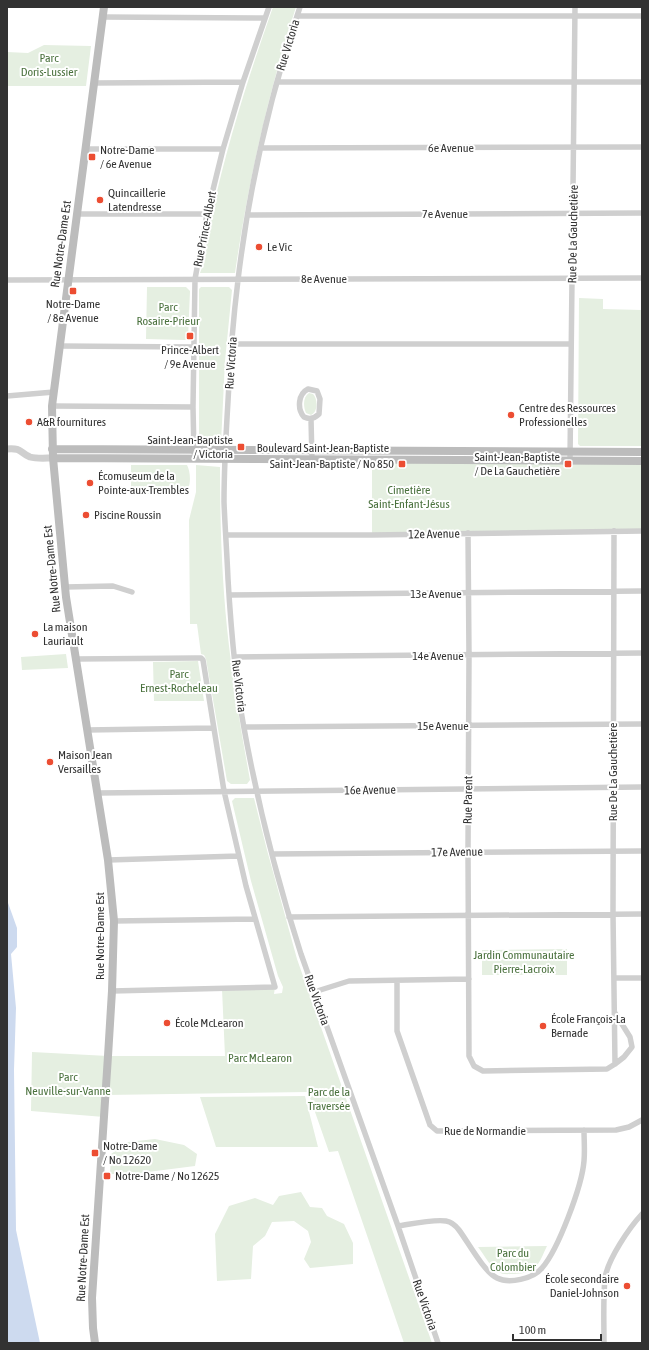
<svg xmlns="http://www.w3.org/2000/svg" width="649" height="1350" font-family="'Asap Condensed',sans-serif">
<style>
.green{fill:#e5efe1}
.water{fill:#cddaef}
.lines{fill:none;stroke-linecap:round;stroke-linejoin:round}
.minor{stroke:#cfcfcf;stroke-width:5.5}
.tertiary{stroke:#cfcfcf;stroke-width:7}
.secondary{stroke:#bcbcbc;stroke-width:8}
.poi-dot{fill:#ec4d32;stroke:#fff;stroke-width:1.5}
.labels{text-anchor:middle;stroke-width:4;stroke-linejoin:round;paint-order:stroke}
.street-label{font-size:12px;fill:#323232;stroke:#fff}
.park-label{font-size:12px;fill:#4a713d;stroke:#fff}
.poi-label{font-size:12px;fill:#323232;stroke:#fff;text-anchor:start}
</style>
<rect width="100%" height="100%" fill="#fff"/>
<path class="green" d="M273,7H296C268,94 248,183 235,273H200L203,265C206,249 208,231 212,214C227,144 249,75 273,7Z
M44,45L91,46L86,86H7V52L28,53Z
M147,287H186L190,291L188,339L185,340L146,339Z
M201,287H229L232,290L225,361L221,443L218,447L201,446L196,444L199,434V289Z
M579,298L603,299V309L642,310V446H580L578,444Z
M309,393L313,394C318,399 318,412 311,415L306,413C303,406 303,397 309,393Z
M372,460L642,461V531L372,535Z
M131,465H187C191,472 192,491 183,494L154,495L131,490Z
M196,465L220,467C220,527 222,586 229,646C234,691 242,736 250,780L247,784H231L227,781L206,659L204,655L201,654L197,624H190L189,520L196,492Z
M66,654L68,668L22,670L21,657Z
M198,661L204,701H154L153,662Z
M235,798H254L267,850L297,959L432,1343H404L338,1151L329,1152L308,1092L106,1095L104,1117L31,1111L32,1052L108,1056H225L222,989L275,987L274,994L282,993L283,987L278,976L251,881L232,801Z
M567,949V975H482V950Z
M305,1096L318,1147H216L200,1097Z
M155,1139L184,1145L197,1154L195,1166L132,1174H110L111,1154L128,1142Z
M301,1192L310,1207L322,1208L327,1216L344,1224L353,1243V1264L310,1268L304,1259L311,1242L308,1231L294,1221L272,1222L265,1236L253,1246L251,1279L217,1281L215,1234L229,1206L255,1198L273,1205L279,1196Z
M547,1246C538,1265 537,1273 514,1274C508,1274 503,1275 498,1272C490,1267 484,1254 478,1247Z"/>
<path class="water" d="M7,900L17,928V947L11,954L16,1008L14,1070L16,1230L40,1343H7Z"/>
<g class="lines">
<path class="minor" d="M300,7C270,95 249,188 238,280C233,320 230,360 228,401C226,434 224,468 224,502C225,528 227,554 228,579C231,629 235,680 244,728C258,805 277,880 301,954L398,1226L438,1343
M297,16H642
M103,17L265,18
M277,82H642
M95,83L243,82
M261,148L642,147
M86,149H223
M77,214H207
M248,215L642,213
M7,280L642,278
M231,344H571
M59,346L193,347
M308,389L317,391L320,399L319,414C315,418 310,420 304,417C297,409 298,394 308,389Z
M7,396L54,392
M52,406L193,407
M311,419L312,460
M194,453L193,407L195,279L207,214L223,149L243,82L269,7
M570,460L575,7
M614,531L613,914L615,1064L624,1057L632,1047L630,1037L615,1013
M468,533L469,656L468,852L469,1056L474,1066L483,1071L607,1069L615,1064
M226,535H372L642,531
M65,587L113,586L132,592
M229,595L642,591
M235,657L642,653
M76,659L196,658H201L203,660L224,791L246,886L275,987L112,991
M244,727L642,724
M87,730L213,728
M98,793L642,787
M272,854L642,851
M108,860L239,856
M289,917L642,914
M114,921L255,919
M614,978H642
M397,981V1031L430,1125L437,1131L616,1130L629,1127L642,1120
M314,992L349,981L469,979
M398,1226C411,1224 434,1219 446,1221C452,1222 456,1226 459,1230C468,1242 484,1272 497,1278C509,1284 533,1279 542,1268C558,1250 582,1186 584,1161C585,1151 584,1140 584,1130
M604,1343C604,1322 603,1299 605,1278C608,1259 629,1228 642,1214"/>
<path class="tertiary" d="M7,449C23,448 18,452 30,457C37,459 46,458 53,458"/>
<path class="secondary" d="M52,449L642,452
M53,458L642,461
M95,1343L93,1328L92,1298L108,1056L112,991L114,921L108,860L66,597L53,458L52,406L104,7"/>
</g>
<g class="poi-dot">
<rect x="88" y="153" width="8" height="8" rx="2"/>
<circle cx="100" cy="200" r="4"/>
<circle cx="259" cy="247" r="4"/>
<rect x="69" y="287" width="8" height="8" rx="2"/>
<rect x="186" y="332" width="8" height="8" rx="2"/>
<circle cx="511" cy="415" r="4"/>
<circle cx="29" cy="422" r="4"/>
<rect x="237" y="443" width="8" height="8" rx="2"/>
<rect x="398" y="460" width="8" height="8" rx="2"/>
<rect x="564" y="460" width="8" height="8" rx="2"/>
<circle cx="90" cy="483" r="4"/>
<circle cx="86" cy="515" r="4"/>
<circle cx="35" cy="634" r="4"/>
<circle cx="50" cy="762" r="4"/>
<circle cx="167" cy="1023" r="4"/>
<circle cx="543" cy="1026" r="4"/>
<rect x="91" y="1149" width="8" height="8" rx="2"/>
<rect x="103" y="1172" width="8" height="8" rx="2"/>
<circle cx="627" cy="1286" r="4"/>
</g>
<g class="labels">
<g class="street-label">
<text transform="translate(288 45) rotate(-73)" y="4">Rue Victoria</text>
<text x="451" y="152">6e Avenue</text>
<text x="445" y="218">7e Avenue</text>
<text transform="translate(205 229) rotate(-79)" y="4">Rue Prince-Albert</text>
<text transform="translate(573 234) rotate(-89)" y="4">Rue De La Gauchetière</text>
<text transform="translate(61 244) rotate(-82)" y="4">Rue Notre-Dame Est</text>
<text x="324" y="283">8e Avenue</text>
<text transform="translate(231 363) rotate(-86)" y="4">Rue Victoria</text>
<text x="323" y="452">Boulevard Saint-Jean-Baptiste</text>
<text transform="translate(434 534) rotate(-1)" y="4">12e Avenue</text>
<text transform="translate(52 569) rotate(-96)" y="4">Rue Notre-Dame Est</text>
<text x="436" y="598">13e Avenue</text>
<text x="438" y="660">14e Avenue</text>
<text transform="translate(239 686) rotate(83)" y="4">Rue Victoria</text>
<text x="443" y="730">15e Avenue</text>
<text transform="translate(613 772) rotate(-90)" y="4">Rue De La Gauchetière</text>
<text transform="translate(370 790) rotate(-1)" y="4">16e Avenue</text>
<text transform="translate(468 800) rotate(-89)" y="4">Rue Parent</text>
<text transform="translate(457 852) rotate(-1)" y="4">17e Avenue</text>
<text transform="translate(100 936) rotate(-90)" y="4">Rue Notre-Dame Est</text>
<text transform="translate(317 1000) rotate(70)" y="4">Rue Victoria</text>
<text x="485" y="1135">Rue de Normandie</text>
<text transform="translate(83 1258) rotate(-87)" y="4">Rue Notre-Dame Est</text>
<text transform="translate(425 1305) rotate(71)" y="4">Rue Victoria</text>
</g>
<g class="park-label">
<text x="49" y="62">Parc<tspan x="49" dy="14">Doris-Lussier</tspan></text>
<text x="168" y="311">Parc<tspan x="168" dy="14">Rosaire-Prieur</tspan></text>
<text x="409" y="494">Cimetière<tspan x="409" dy="14">Saint-Enfant-Jésus</tspan></text>
<text x="179" y="678">Parc<tspan x="179" dy="14">Ernest-Rocheleau</tspan></text>
<text x="524" y="959">Jardin Communautaire<tspan x="524" dy="14">Pierre-Lacroix</tspan></text>
<text x="260" y="1062">Parc McLearon</text>
<text x="68" y="1081">Parc<tspan x="68" dy="14">Neuville-sur-Vanne</tspan></text>
<text x="329" y="1096">Parc de la<tspan x="329" dy="14">Traversée</tspan></text>
<text x="513" y="1257">Parc du<tspan x="513" dy="14">Colombier</tspan></text>
</g>
<g class="poi-label">
<text x="100" y="154">Notre-Dame<tspan x="100" dy="14">/ 6e Avenue</tspan></text>
<text x="108" y="197">Quincaillerie<tspan x="108" dy="14">Latendresse</tspan></text>
<text x="267" y="251">Le Vic</text>
<text x="73" y="308" text-anchor="middle">Notre-Dame<tspan x="73" dy="14">/ 8e Avenue</tspan></text>
<text x="190" y="354" text-anchor="middle">Prince-Albert<tspan x="190" dy="14">/ 9e Avenue</tspan></text>
<text x="519" y="412">Centre des Ressources<tspan x="519" dy="14">Professionelles</tspan></text>
<text x="37" y="426">A&amp;R fournitures</text>
<text x="233" y="444" text-anchor="end">Saint-Jean-Baptiste<tspan x="233" dy="14">/ Victoria</tspan></text>
<text x="560" y="461" text-anchor="end">Saint-Jean-Baptiste<tspan x="560" dy="14">/ De La Gauchetière</tspan></text>
<text x="394" y="468" text-anchor="end">Saint-Jean-Baptiste / No 850</text>
<text x="98" y="480">Écomuseum de la<tspan x="98" dy="14">Pointe-aux-Trembles</tspan></text>
<text x="94" y="519">Piscine Roussin</text>
<text x="43" y="631">La maison<tspan x="43" dy="14">Lauriault</tspan></text>
<text x="58" y="759">Maison Jean<tspan x="58" dy="14">Versailles</tspan></text>
<text x="551" y="1023">École François-La<tspan x="551" dy="14">Bernade</tspan></text>
<text x="175" y="1027">École McLearon</text>
<text x="103" y="1150">Notre-Dame<tspan x="103" dy="14">/ No 12620</tspan></text>
<text x="115" y="1180">Notre-Dame / No 12625</text>
<text x="619" y="1283" text-anchor="end">École secondaire<tspan x="619" dy="14">Daniel-Johnson</tspan></text>
</g>
</g>
<rect width="649" height="1350" fill="none" stroke="#323232" stroke-width="16"/>
<path d="M513 1334v6h88v-6" fill="none" stroke="#323232" stroke-width="2"/>
<text x="519" y="1334" font-size="12" fill="#323232" stroke="#ffffff" stroke-width="3" paint-order="stroke">100 m</text>
</svg>
